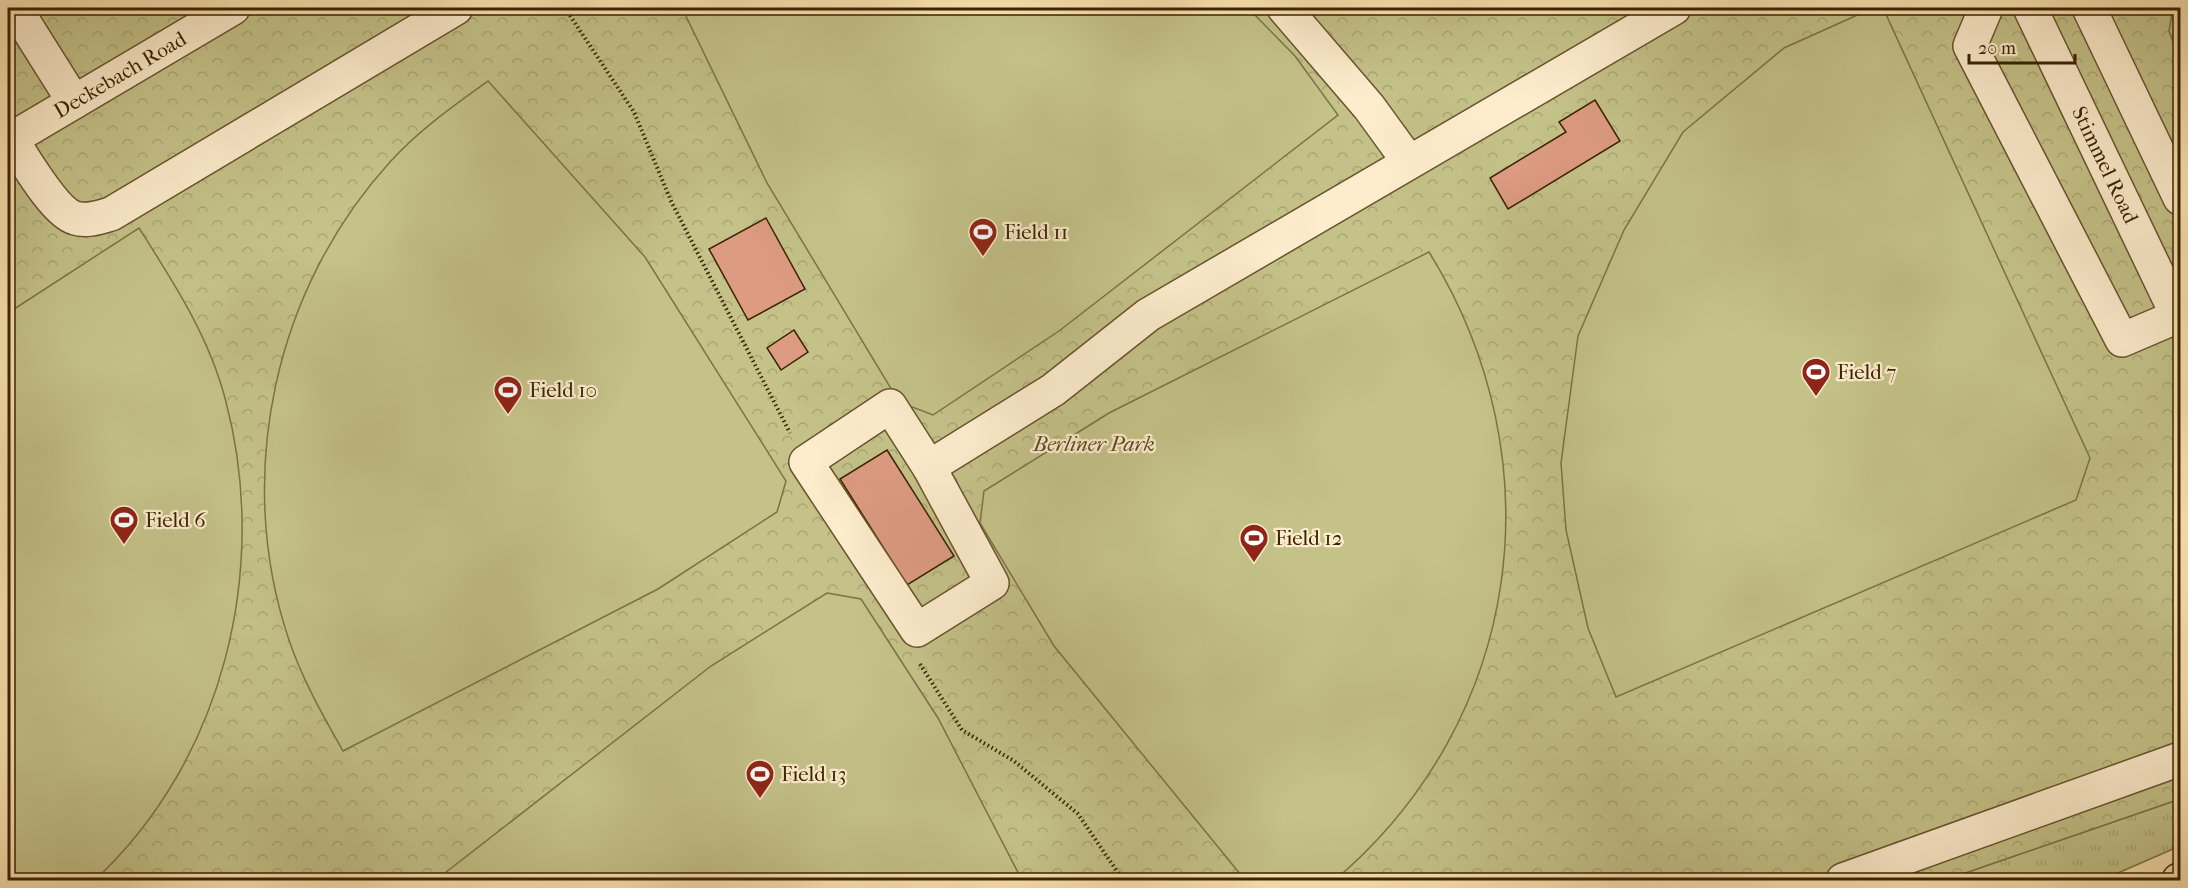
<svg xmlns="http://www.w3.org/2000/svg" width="2188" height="888" font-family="'IM FELL French Canon',serif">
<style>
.grass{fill:url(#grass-tufts);stroke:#7e7245;stroke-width:1.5}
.forest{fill:url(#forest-crowns);stroke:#7e7245;stroke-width:1.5}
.garden{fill:#c4c289;stroke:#7e7245;stroke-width:1.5}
.building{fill:#dd9b82;stroke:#392301;stroke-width:1.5}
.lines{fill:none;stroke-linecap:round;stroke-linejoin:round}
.minor-casing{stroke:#6a532d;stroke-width:36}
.highway-casing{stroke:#392301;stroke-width:36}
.path{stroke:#392301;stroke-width:4;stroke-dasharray:1.5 3;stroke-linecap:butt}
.minor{stroke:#fdedcd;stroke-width:33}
.highway{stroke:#fce4b2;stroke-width:33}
.labels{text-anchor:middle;stroke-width:4.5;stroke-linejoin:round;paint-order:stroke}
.street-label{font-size:21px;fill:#392301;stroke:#fdedcd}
.poi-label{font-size:21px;fill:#392301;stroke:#fdedcd;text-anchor:start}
.park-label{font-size:21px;font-style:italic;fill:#5c4b23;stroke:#fdedcd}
</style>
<defs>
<pattern id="grass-tufts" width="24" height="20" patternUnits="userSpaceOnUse" patternTransform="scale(1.5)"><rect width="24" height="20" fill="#c4c289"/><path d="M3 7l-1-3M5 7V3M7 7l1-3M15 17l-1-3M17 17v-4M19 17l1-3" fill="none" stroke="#a9a674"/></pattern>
<pattern id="forest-crowns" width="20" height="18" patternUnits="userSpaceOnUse" patternTransform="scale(1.5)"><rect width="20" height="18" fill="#c4c289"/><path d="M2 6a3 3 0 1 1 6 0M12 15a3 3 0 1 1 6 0" fill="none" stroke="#a9a674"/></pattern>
</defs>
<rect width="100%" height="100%" fill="#fce4b2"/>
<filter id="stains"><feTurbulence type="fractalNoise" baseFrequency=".00333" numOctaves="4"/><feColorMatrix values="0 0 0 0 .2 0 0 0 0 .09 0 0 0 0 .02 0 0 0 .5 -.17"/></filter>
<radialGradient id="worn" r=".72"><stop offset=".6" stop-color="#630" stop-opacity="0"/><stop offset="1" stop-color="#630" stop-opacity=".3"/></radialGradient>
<path class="grass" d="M2180,799V846L2102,880H1945Z"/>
<path class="forest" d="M8,8H2180V799L1945,880H8Z"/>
<path class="garden" d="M682,8H1248L1295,56L1338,115L1059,331L933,415L899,402L767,183Z
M1873,8H1883L2090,458L2076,500L1616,697L1588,628L1566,530L1561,463L1578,336L1624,230L1683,132L1784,48Z
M2173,8H2180V60L2169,31Z
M488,81L645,257L786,481L777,512L658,589L343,751C322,714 301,677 288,637C234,474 275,288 390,162C419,130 453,106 488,81Z
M139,228C174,283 210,338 226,402C270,570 223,761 95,880H8V313Z
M1429,252C1558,460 1523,720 1335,880H1245L1054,646L980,523L984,491L1109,413Z
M827,593L861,599L938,718L1022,880H436L711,666Z"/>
<path class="building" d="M1595,100L1620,141L1508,209L1490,178L1566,132L1559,122Z
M766,218L805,289L748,320L709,249Z
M794,330L808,352L781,370L767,348Z
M887,450L954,556L907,585L840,479Z"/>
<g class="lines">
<g class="minor-casing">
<g id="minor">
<path d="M15,8L74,102"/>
<path d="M1284,8L1369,107L1409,162"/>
<path d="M1986,8L1970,46L2122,340L2178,316L2180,311"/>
<path id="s1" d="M2030,8L2180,321"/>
<path d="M2089,8L2180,198"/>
<path d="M11,139C24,158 54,212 75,218C87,222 100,217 111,214L456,8"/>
<path id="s2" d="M8,141L233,8"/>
<path d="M890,406L929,467L992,583L917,630L806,462Z"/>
<path d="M929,467L1053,390L1148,315L1674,8"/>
<path d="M1843,880L2180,759"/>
</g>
</g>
<g class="highway-casing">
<path id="highway" d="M2179,880H2180"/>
</g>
<path class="path" d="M565,8L634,112L671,201L790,433
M920,664L962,730L1014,761L1078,814L1123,880"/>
<use href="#minor" class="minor"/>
<use href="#highway" class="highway"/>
</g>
<defs>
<g id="stadium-pin" transform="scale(1.5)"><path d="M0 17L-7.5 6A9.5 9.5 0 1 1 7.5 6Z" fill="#8f2418" stroke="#fdedcd"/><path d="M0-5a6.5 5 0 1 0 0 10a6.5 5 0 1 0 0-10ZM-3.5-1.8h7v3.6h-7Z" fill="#fff"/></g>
</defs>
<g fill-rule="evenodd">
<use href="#stadium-pin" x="983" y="232"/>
<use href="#stadium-pin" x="1816" y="372"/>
<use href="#stadium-pin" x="508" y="390"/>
<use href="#stadium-pin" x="124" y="520"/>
<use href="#stadium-pin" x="1254" y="538"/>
<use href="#stadium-pin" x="760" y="774"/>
</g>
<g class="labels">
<g class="street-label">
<text dy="7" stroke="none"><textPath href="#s2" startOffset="130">Deckebach Road</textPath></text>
<text dy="7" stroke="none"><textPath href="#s1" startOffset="174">Stimmel Road</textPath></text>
</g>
<g class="poi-label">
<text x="1004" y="239">Field 11</text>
<text x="1837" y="379">Field 7</text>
<text x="529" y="397">Field 10</text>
<text x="145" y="527">Field 6</text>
<text x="1275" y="545">Field 12</text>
<text x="781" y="781">Field 13</text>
</g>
<g class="park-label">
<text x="1094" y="451">Berliner Park</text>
</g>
</g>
<rect width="2188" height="888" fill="none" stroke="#fce4b2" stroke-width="30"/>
<rect x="9" y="9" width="2170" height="870" fill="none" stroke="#392301" stroke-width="3"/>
<rect x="15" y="15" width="2158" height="858" fill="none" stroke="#392301" stroke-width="1.5"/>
<path d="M1969 54v9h106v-9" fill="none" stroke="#392301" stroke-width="3"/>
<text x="1978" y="54" font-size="18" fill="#392301" stroke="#fdedcd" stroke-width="4.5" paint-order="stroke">20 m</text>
<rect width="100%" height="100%" filter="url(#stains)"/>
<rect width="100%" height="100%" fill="url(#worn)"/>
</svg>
